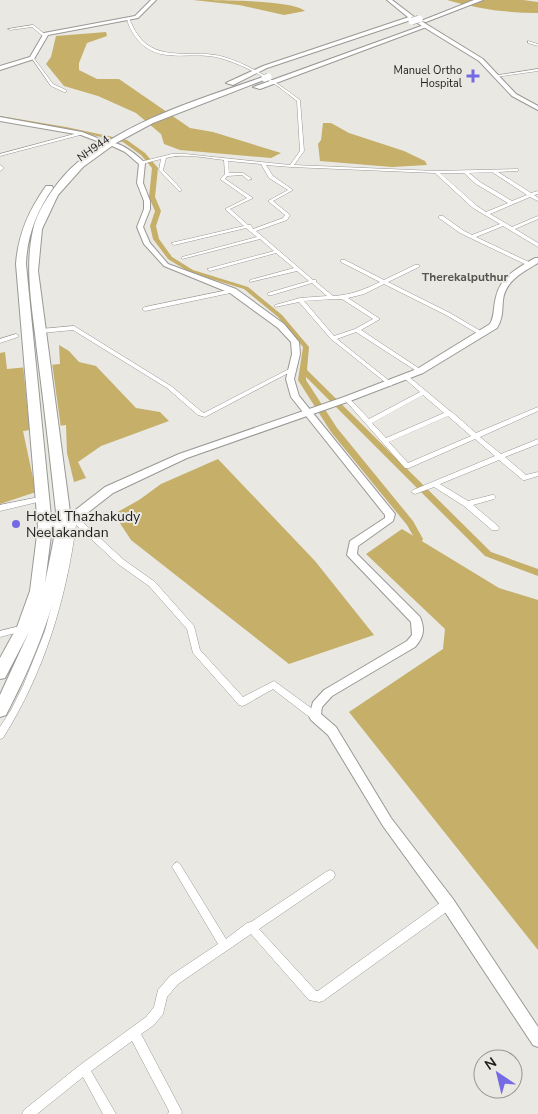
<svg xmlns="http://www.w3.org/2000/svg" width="538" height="1114" font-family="'Nunito Sans',sans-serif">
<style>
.water{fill:#c5af69}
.pier{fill:#e9e8e3}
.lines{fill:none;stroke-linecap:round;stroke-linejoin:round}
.canal{fill:#c5af69;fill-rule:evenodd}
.street-casing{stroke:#9a9894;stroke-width:1}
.secondary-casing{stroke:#9a9894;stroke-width:2}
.primary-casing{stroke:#9a9894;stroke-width:2}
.highway-casing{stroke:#9a9894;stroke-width:2}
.street{fill:#fff;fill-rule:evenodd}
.secondary{fill:#fff;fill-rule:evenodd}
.primary{fill:#fff;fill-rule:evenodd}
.highway{fill:#fff;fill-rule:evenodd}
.highway-bridge-casing{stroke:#9a9894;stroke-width:8;stroke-linecap:butt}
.highway-bridge{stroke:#fff;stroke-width:7}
.poi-dot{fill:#746ae5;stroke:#e9e8e3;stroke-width:2}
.labels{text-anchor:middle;stroke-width:4;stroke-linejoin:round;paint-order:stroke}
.far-poi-label{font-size:11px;fill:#1e1d1c;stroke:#e9e8e3;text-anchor:end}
.far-street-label{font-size:11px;fill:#1e1d1c;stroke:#e9e8e3}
.far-neighbourhood-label{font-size:12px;font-weight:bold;fill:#565551;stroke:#e9e8e3}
.poi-label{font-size:14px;fill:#1e1d1c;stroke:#e9e8e3;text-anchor:start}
</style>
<rect width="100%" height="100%" fill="#e9e8e3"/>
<path class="water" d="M193,0C214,0 294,0 305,11L284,15L239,5Z
M447,0H523L538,2V13C507,13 477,9 447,0Z
M106,32L107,36L87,43L79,63V70L97,79H119L190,128L213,132L281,153L271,158L180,150L164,144L161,134L136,113L98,96L64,86L46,64L51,57L56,36Z
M323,123H331L349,133L404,151L425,161L427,165L392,167L320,161L318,144L321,140Z
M59,345L69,351L79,362L96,366L136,408L160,412L169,421L101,446L78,462L86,478L74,482L67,453L66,425L23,431L36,492L0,504V353L5,352L7,369L60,364Z
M218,459L315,561L374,635L289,664L131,540L114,514L139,500L161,484Z
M402,529L499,588L538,600V950L349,712L443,649L445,629L366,554Z"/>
<path class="pier" d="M52,363L61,428L30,433L23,365Z"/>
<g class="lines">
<path class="canal" d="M0,116L66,127L127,140L145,153L158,168L155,197L161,211L156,226L159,239L172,257L193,270L248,287L282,315L309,347L307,370L491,552L538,569V576L485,556L306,377V380L337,428L413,521L423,539L422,541H416L407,525L331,432L298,380L303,347L278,317L244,289L189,272L168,259L153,239L150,226L155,211L149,197L152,168L141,155L123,142L66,129L0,118Z"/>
<g class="street-casing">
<path id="street" d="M127,18H129C132,24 134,30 138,35C158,64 195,48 224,57C253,66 276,82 300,100L304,151L294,165L436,171L518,169V171H516L498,172L531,193L538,191V194L534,195L538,198V201L530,197L490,214L512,227L538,216V219L515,229L538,243V247L503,226L476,237L531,263V265L529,266L460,233L439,218V216H443L464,231L472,235L500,224L473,208L435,173L291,167L266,165L273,176L293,190L273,201L290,215L287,220L256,231L313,280H316V282L333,296C351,295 363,290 380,282L341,262V260H345L384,280L415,265H419V267L388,282L450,313L484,333V335H480L446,315L384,284L364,294L348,298L380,319L361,330L423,371L420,373L418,372L356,332L337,339L392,383V385L390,386L331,339L299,302L275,307V305L300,298L327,296L312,283L272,295H268V293L309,281L297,271L250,282V280L294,268L276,253L210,271L207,269L274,251L260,239L182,259V257L257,237L246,228L174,245L171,243L244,226L225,209L247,198L220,179L225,174L224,160C205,158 184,153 166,158L163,170L181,189V191H179L159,170L161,159L142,164H140V162L172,154H185L290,165L300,151L297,101C289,95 281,88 273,83C257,72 237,63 220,58C191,50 159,66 137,39C132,33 128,25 127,18ZM228,161L261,164L269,178L288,190L268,201L285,215L283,218L253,229L251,225H248L230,209L253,198L225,179L227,176L242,175L248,180L252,179L243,173H229ZM492,172L527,195L512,201L480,182L469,173ZM440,173H464L476,184L508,203L486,212L477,206ZM334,299H342L373,319L355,329L334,336L304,301Z
M33,25L46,35V37H44L32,27L10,30L8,29Z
M528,41L538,44V46L528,43Z
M31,57H33L53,84L66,90V92H64L51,86Z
M538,69V71L495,77L493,76Z
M78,133H80V135L0,156V154Z
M0,165L4,168L0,171Z
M233,289L236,291L235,292L145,311L142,309L145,307Z
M74,326L171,386L202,412L204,413L289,369H293L294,370L205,417L198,415L167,388L73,330L41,333L38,331L41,329Z
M16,334L18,335V337L0,343V339Z
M406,375L408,376L450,411L452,412L453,413L476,433L538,407V411L480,437L501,454L538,439V444L505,457L526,475L538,472V476L525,480H523L499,460L440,484L468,501L492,495H494L496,497L494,499L473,505L498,526L499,528L498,530H492L464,506L434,487L415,494L411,492L413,490L495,456L475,439L409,468H405L344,399L345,398H349L369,419L420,392L404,378V376ZM423,395L444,413L386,438L372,423ZM448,416L471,436L408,463L389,442Z
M44,496H46L48,498L46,500L0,511V505Z
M73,515L76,516L124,560L155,582L194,626L200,650L243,697L274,681L318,713L319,716L318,719L315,720L312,719L273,689L245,705L242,706L239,705L193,653L187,629L149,586L118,564L76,525C66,600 44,673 3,738L0,739V727L11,710L23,686L45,631L60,573L69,518Z
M24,625L27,626L28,628L27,630L0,637V631Z
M177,862L180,864L226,939L247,923L251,922L326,872L330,870L334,872L335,875L334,878L259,929L316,991H318L444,900L448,899L452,900L453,904L452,908L323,1001L319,1002L309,1000L251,934L178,984L167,997L163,1014L154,1025L141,1034L180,1108L182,1112L181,1114H168L169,1111L132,1041L91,1071L116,1114H103L83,1077L37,1114H22L24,1110L80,1065L146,1017L154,1007L158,990L170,976L218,944L174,870L172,867L174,864Z"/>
</g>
<g class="secondary-casing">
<path id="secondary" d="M151,0H156L138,18L48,35L34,59L0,70V66L30,57L44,33L135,16Z
M0,117L82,132L105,141L102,143L81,135L0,121Z
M108,142C121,142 136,154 145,163L143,183L150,201V209L143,227L150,243L168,264L236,289L284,324L299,342L300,354L294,379L299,396L395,514L393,521L358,546L357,554L420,617C425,629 424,637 415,647L332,696L322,707L321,714L336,727L391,818L453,899L538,1027V1047L533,1045L443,909L383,826L328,735L311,720L309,716L313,702L324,690L407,641L412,635L411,622L347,555L350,541L385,518V515L291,397L286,379L292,354L291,342L278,328L230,293L164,266L144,244L137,227L144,209V201L137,183L139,164L125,152L108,144Z"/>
</g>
<g class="primary-casing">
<path id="primary" d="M387,0H392L413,16L483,59L516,94L538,106V110L512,96L479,61L409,18Z
M535,258H538V263C523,272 505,281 503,300C502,311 503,318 497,328L423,373L350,401L187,458L113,493L77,521L45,531L40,527L41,524L69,515L105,487L179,454L344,397L417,369L490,324C495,315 493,307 496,297C500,277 519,267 535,258Z"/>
</g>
<g class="highway-casing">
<path id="highway" d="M474,0H483L426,22L421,21Z
M412,16L414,19L267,68L233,85L226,83L263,66Z
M424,25L429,26L260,89L253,87Z
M263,77L269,78L153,123L116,143L83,167L58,195L42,229L38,271L70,512C64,585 40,650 6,715L0,717V695L29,632L5,678L0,679V658L17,627L30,591L38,527L16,264C18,234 29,210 46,186H52L53,188C37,211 27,235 26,264L52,527L45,583L54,538L56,512C50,458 44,404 37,351C33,311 24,270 33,230C38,207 60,177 78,162C132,119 199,99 263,77Z"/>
</g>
<use href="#street" class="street"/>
<use href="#secondary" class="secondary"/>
<use href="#primary" class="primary"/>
<use href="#highway" class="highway"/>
<g class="highway-bridge-casing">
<path id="highway-bridge" d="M412,21L419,19
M265,78L268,77"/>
</g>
<use href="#highway-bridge" class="highway-bridge"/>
</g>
<g class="poi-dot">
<path d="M470.5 68.5h5v5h5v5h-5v5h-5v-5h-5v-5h5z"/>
<circle cx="16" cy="524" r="5"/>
</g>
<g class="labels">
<g class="far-poi-label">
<text x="462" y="74">Manuel Ortho<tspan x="462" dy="13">Hospital</tspan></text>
</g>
<g class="far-street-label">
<text transform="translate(93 148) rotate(-35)" y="4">NH944</text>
</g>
<g class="far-neighbourhood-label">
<text x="465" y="281">Therekalputhur</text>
</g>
<g class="poi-label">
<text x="26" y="521">Hotel Thazhakudy<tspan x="26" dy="16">Neelakandan</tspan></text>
</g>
</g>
<g transform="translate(498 1074) rotate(325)"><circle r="24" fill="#e9e8e3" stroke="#989793"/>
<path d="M0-4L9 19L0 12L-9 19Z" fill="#746ae5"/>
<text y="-8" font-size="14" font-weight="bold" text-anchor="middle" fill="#1e1d1c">N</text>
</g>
</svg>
